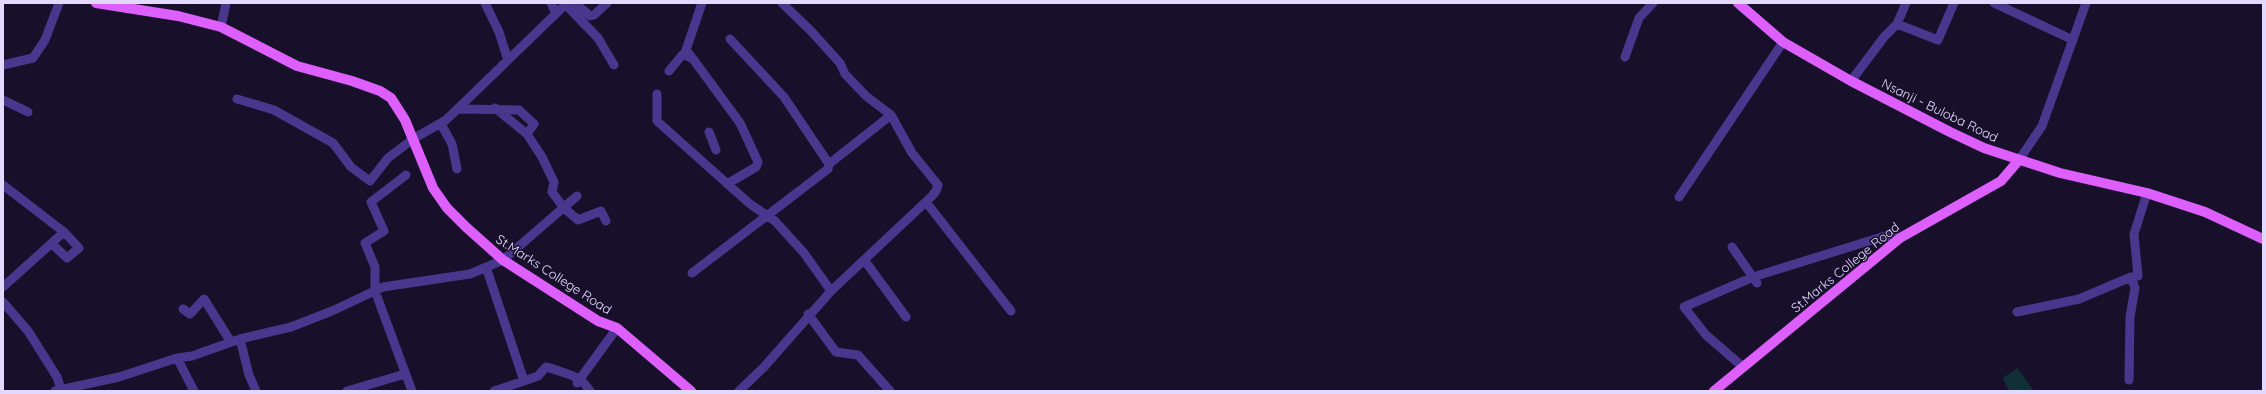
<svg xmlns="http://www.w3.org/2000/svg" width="2266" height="394" font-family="Quicksand,sans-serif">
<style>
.green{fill:#113035}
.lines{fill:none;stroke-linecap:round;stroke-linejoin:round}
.minor{stroke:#48378c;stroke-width:9}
.major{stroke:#de5fff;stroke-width:10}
.labels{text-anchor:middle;stroke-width:3;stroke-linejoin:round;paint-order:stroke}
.street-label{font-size:13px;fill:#e3d8ff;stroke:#180f2a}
</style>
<rect width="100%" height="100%" fill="#180f2a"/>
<path class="green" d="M2017,368L2034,391H2009L2003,378Z"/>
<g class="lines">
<path class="minor" d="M485,3L499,32L508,60
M551,3L556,14
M575,3L590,16L594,15L607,3
M1994,3L2073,40
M566,5L598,38L614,65
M1897,24L1938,40L1954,3
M221,27L226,3
M1625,57L1639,18L1653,3
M693,59L740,123L758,162L756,167L727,184
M3,65L33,58L45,40L59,3
M669,71L683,54L693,59L686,50L702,3
M1851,81L1884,37L1897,24L1906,3
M657,94V121L750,204L775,221L804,253L831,291
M237,99L274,110L333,143L351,167L370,181L388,158L413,139L446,120L567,3
M3,100L28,112
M495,108L527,134L542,157L554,182L552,192L564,208L578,220L601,211L606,221
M457,109L519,110L534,124L527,134
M441,124L452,144L457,169
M709,132L716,150
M2019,160L2042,126L2086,3
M829,164L891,115
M406,175L371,202L384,231L365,243L375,267V291L412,391
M3,185L64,232L79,248L67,258L52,244
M1679,197L1783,42
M926,202L1011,311
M1732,247L1757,283
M865,261L906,317
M486,267L524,381L494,391
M692,273L828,169L829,164L784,97L730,39
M3,287L64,232
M3,302L28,331L57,377L61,389
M183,309L190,314L204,299L231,342
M2017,312L2079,299L2131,277
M808,314L836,352L858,355L890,391
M240,339L249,375L256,391
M177,358L194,391
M1743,367L1706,335L1684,307L1753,277L1885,236L1900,238
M2129,380L2130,317L2135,288L2131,277L2138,276L2134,234L2147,193
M524,381L538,376L546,367C551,368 575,376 579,379C583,381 587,387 590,391
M577,383L617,328
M55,391L119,377L177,358L192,356L240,339L291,327L332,311L383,287L470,274L503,260L577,196
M347,391L405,374
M739,391L764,367L831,291L931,197L936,191L938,185L912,153L891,115L866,96L845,74L840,63L811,31L782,3"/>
<path class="major" d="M96,3L178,16L221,27L297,66L352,81L380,91L391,98L405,120L433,188L447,208L466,227L503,260L598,321L617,328L691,391
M1738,3L1783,42L1851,81L1950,132L1984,148L2060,173L2147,193L2205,212L2263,239
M1714,391L1900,238L2001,181L2019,160"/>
</g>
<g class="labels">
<g class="street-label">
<text transform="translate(1940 110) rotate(26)" y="5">Nsanji - Buloba Road</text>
<text transform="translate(1845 267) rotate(-39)" y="5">St.Marks College Road</text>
<text transform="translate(554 274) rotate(33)" y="5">St.Marks College Road</text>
</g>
</g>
<rect width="2266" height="394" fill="none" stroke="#e3d8ff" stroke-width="8"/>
</svg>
